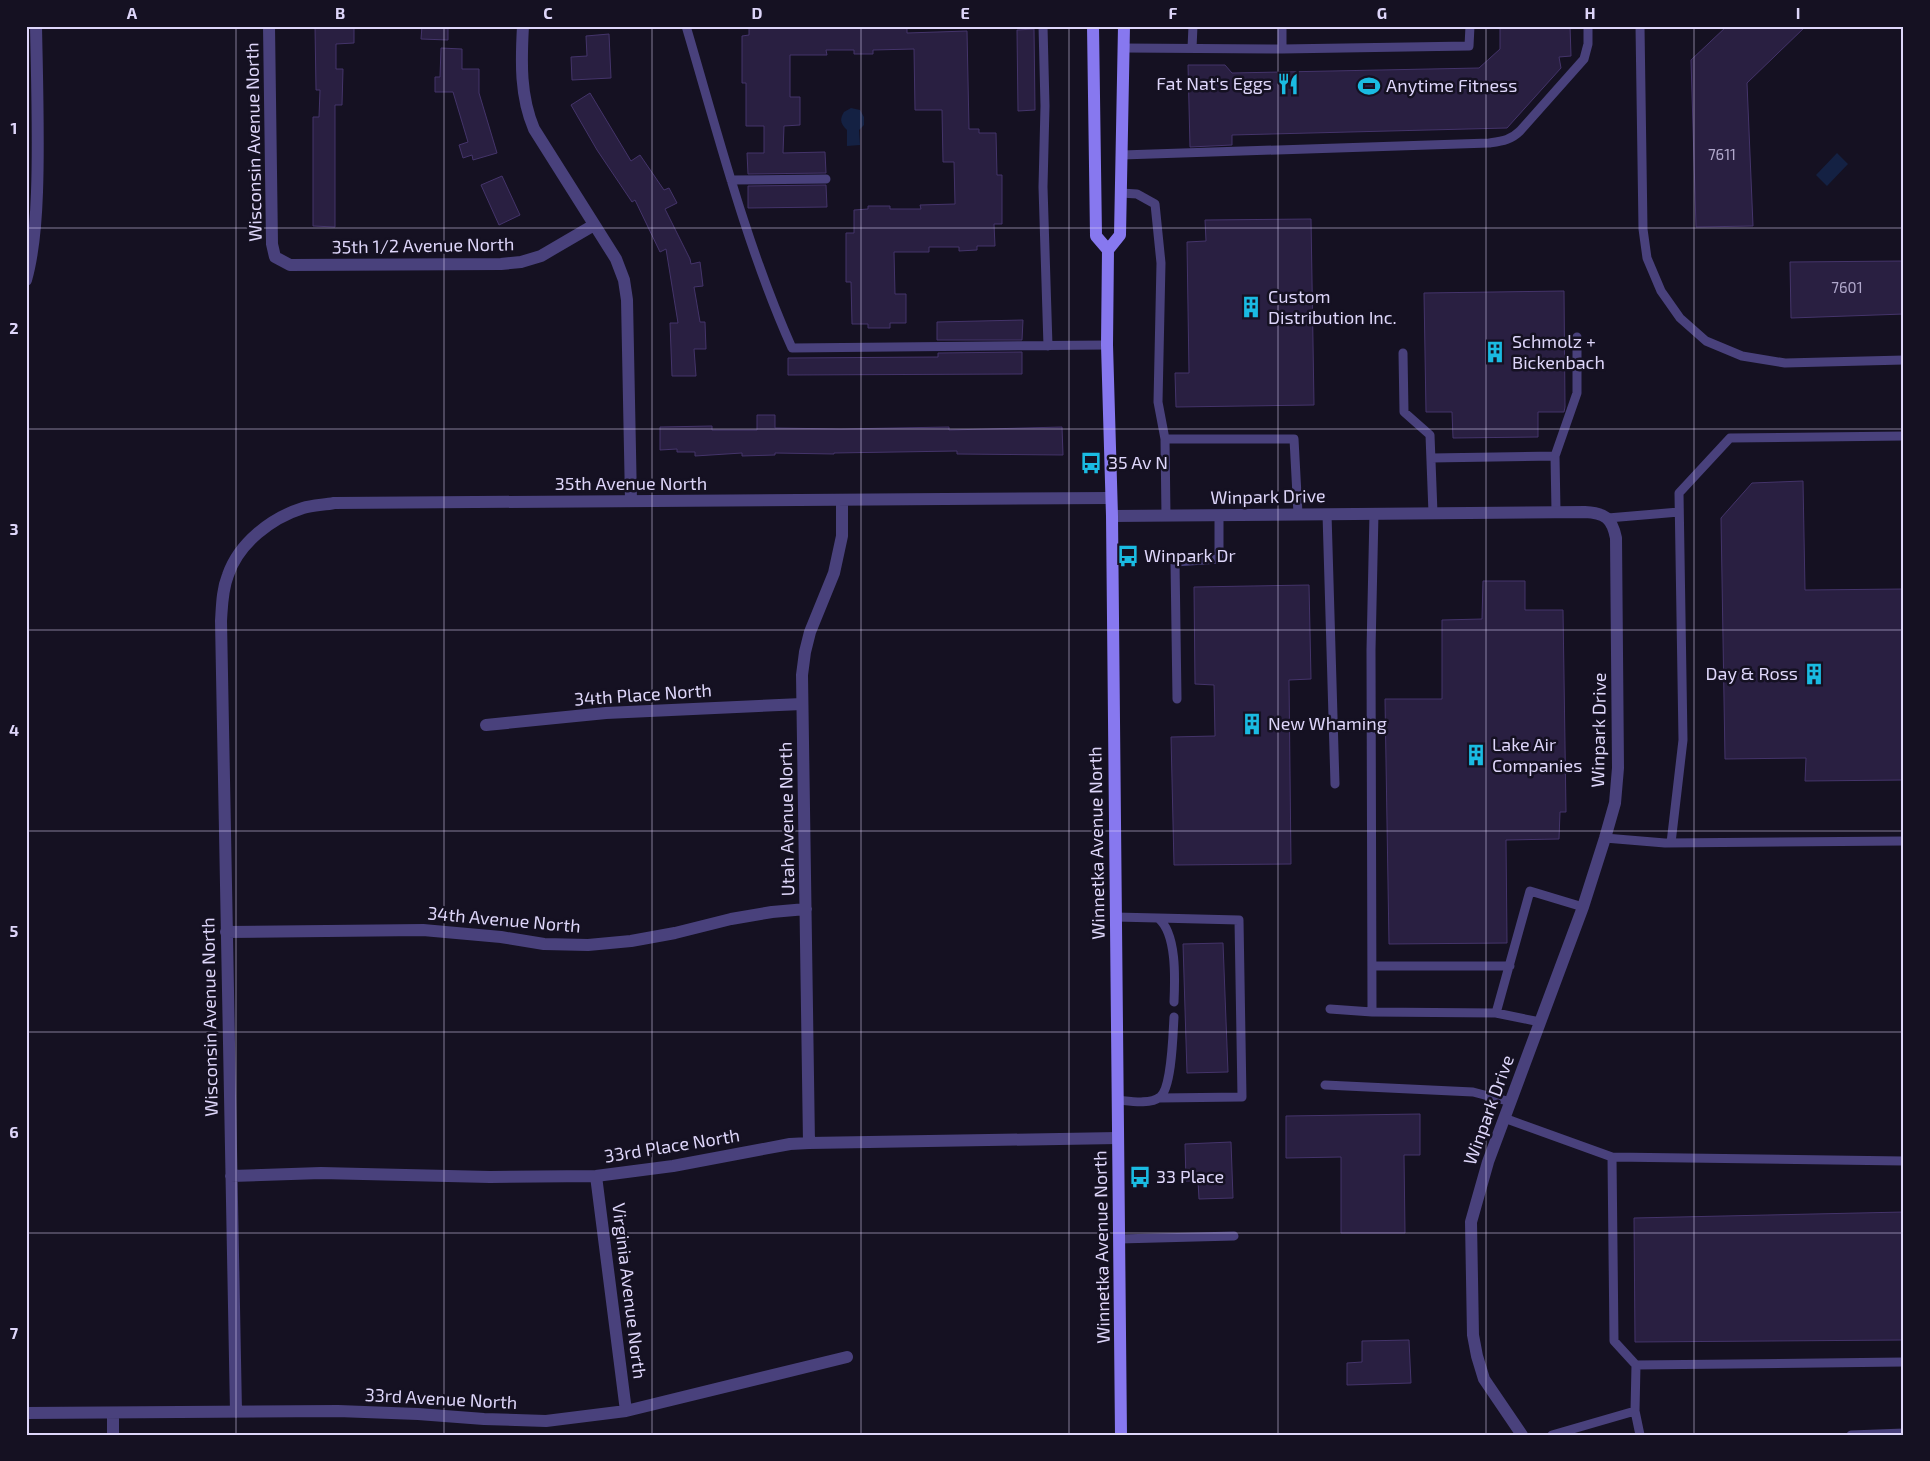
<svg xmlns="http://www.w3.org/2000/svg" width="1930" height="1461" font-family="'Exo 2',sans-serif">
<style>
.water{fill:#142143}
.building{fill:#291f41;stroke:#44346a}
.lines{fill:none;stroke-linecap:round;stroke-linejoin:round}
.lane{stroke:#49417c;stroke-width:9}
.street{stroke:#49417c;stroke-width:12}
.secondary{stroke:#8778ef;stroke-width:12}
.grid{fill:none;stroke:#ded6fa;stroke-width:1;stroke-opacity:0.55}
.labels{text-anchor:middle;stroke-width:5;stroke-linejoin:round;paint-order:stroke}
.number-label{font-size:15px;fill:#b1a8cc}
.poi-label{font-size:18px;fill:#ded6fa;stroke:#151122;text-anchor:start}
.street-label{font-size:18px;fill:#ded6fa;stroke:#151122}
.neatline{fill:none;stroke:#ded6fa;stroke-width:2}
.grid-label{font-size:16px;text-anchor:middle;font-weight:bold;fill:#ded6fa}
</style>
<rect width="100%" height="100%" fill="#151122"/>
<path class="water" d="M851,108L860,110L864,117V125L859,130L860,145L847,146V130C841,124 839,120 844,112Z
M1837,153L1848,164L1827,186L1816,175Z"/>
<path class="building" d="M315,26H354V43L336,44V69H343L342,105H335V227L313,226V117H319L320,90H316Z
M422,26H448V40L421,39Z
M749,26H907V33L967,31L969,129H979V133H996L997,175H1002V224H994L995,246H977V250L959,251V247H929V252H894L895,294H906V323H890V328H868V324H852L851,282H846V233H854V210L868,209V206H890V209H921L920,205L955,204L954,162H943L942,110H915L914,49L873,50V54H854V50H826L827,55H790V97H800V125L784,126L783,153L825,152L826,173L748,174L747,153H764V126H746V83H742V36L749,35Z
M1500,26H1570L1571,56L1559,57L1561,68L1507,128L1232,135V145L1190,147L1188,65H1225L1232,73L1479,68L1500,49Z
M1727,26H1806L1747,83L1753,226L1696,227L1691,60Z
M1034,29L1035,110L1018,111L1017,30Z
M609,34L611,78L572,80L571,57L587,56L586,36Z
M441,48L462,49V69H479V93L497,153L473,160L472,155L463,158L459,145L468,142L453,92H435V77H440Z
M590,93L631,161L640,155L664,190L669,188L677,203L665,209L690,259L691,264L700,262L703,286L694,287L700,322H705L706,349H694L696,376H672L670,323H678L666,249L660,252L635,200L632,202L597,150L571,105Z
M502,176L520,215L499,225L481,185Z
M826,185L827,207L748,208V186Z
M1311,219L1314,405L1176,407L1175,373H1189L1187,242L1206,241L1205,220Z
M1904,261V314L1791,318L1790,262Z
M1564,291L1565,407L1564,412H1538V437L1453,438L1452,412H1426L1424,293Z
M1023,320L1022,340H937V322Z
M1022,352V374L788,375V358L938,357V353Z
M757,415H775V428L841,429L949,427V430L1062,427L1063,455L957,454V451L834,453V454L775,453V455L742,456V453L695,456V452H677V449L660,450V427L712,426V430H757Z
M1803,481L1805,590L1904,589V780L1805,781L1806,758L1725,759L1721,518L1752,483Z
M1483,581H1525V610H1563L1566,812H1560L1559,839L1506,840L1507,943L1389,944L1385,699H1442V620L1482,619Z
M1309,585L1311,679L1289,680L1291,864L1174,865L1171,737L1215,736L1214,685L1195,684L1194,587Z
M1223,943L1228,1072L1187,1073L1183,944Z
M1420,1114V1155H1404L1405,1233H1341V1157L1286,1158V1116Z
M1231,1142L1233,1198L1199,1199L1198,1181H1186L1185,1144Z
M1904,1212V1340L1635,1342L1634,1218Z
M1409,1340L1411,1383L1347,1385V1363L1362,1362V1341Z"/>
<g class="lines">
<path class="lane" d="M686,26C718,134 746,245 792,348L1107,345
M1043,26L1045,106L1043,187L1048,346
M1640,26L1643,229L1647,258L1661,291L1680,318L1706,341L1742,356L1785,363L1904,360
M1124,48L1282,49L1469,46L1470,26
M1192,48L1193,26
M1282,49V26
M1122,155L1489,143C1502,141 1511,140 1520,131L1584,59L1588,44V26
M731,180L826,179
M1121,193L1137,194L1155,204L1161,263L1158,402L1165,439
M1403,353L1404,412L1430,435L1433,513
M1431,458L1555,456
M1556,511L1555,456L1577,393V337
M1327,514L1335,784
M1166,516L1165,439H1294L1298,514
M1608,518L1679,512
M1177,699L1175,562L1219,559V515
M1605,838L1665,843L1904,841
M1671,843L1683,740L1679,493L1730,438L1904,436
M1115,917L1158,918C1177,933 1175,979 1174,1002
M1158,918L1239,920L1242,1097L1160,1098
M1372,966H1510
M1330,1009L1372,1012L1496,1013L1540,1022
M1372,1012L1371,650L1374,513
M1496,1013L1530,891L1583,907
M1325,1085L1473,1092L1511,1102
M1117,1100C1129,1101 1150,1105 1160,1097C1172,1088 1173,1032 1174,1017
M1504,1118L1612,1157L1614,1341L1636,1365
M1612,1157L1904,1161
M1119,1239L1234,1236
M1635,1411L1636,1365L1904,1362
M1552,1435L1635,1411L1640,1435
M1851,1435L1904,1433"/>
<path class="street" d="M269,26L272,244L275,257L290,265L501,264L521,262L541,256L594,225
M523,26C521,62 520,96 534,129L616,259L624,280L627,300L631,501
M26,280C34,252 36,221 37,192C39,137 37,81 36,26
M1112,516L1585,512C1605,513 1612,518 1616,538L1618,768L1615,803L1605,838L1583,907L1488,1162L1471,1222L1473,1335L1477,1356L1484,1379L1522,1435
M486,725L606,713L802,704
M226,932L423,930L501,937L544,944L588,945L631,941L675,933L731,919L772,912L806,909
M809,1143L802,675L805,652L810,632L834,573L842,536V500
M231,1176L321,1173L490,1177L596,1176L673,1166L790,1144L809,1143L1118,1138
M596,1176L626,1411
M236,1412L221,621C222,606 222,590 228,575C239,543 271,518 303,508C312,505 324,505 334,503L1110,498
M26,1413L338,1411L418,1414L484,1419L546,1421L626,1411L847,1357
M113,1413V1435"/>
<path class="secondary" d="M1093,26L1096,236L1108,250
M1121,1435L1112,516L1107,345L1108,250L1120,235L1124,26"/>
</g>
<path class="grid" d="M236,26V1435M444,26V1435M652,26V1435M861,26V1435M1069,26V1435M1278,26V1435M1486,26V1435M1694,26V1435M26,228H1904M26,429H1904M26,630H1904M26,831H1904M26,1032H1904M26,1233H1904"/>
<defs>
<g id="restaurant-bare" transform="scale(1.725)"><path d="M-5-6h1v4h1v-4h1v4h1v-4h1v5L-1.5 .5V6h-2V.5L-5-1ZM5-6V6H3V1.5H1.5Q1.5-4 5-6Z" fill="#1abbe2" stroke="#151122" stroke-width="2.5" paint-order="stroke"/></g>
<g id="stadium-bare" transform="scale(1.725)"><path d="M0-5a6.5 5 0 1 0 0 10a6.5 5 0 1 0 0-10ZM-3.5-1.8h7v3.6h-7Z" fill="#1abbe2" stroke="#151122" stroke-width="2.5" paint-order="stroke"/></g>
<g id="building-bare" transform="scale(1.725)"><path d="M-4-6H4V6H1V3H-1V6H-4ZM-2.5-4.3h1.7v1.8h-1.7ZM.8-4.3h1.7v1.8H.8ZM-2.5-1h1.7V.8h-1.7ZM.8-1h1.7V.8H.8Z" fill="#1abbe2" stroke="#151122" stroke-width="2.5" paint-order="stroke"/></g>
<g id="bus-bare" transform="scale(1.725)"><path d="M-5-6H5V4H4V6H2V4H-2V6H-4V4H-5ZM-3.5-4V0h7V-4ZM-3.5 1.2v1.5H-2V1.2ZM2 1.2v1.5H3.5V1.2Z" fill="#1abbe2" stroke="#151122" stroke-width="2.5" paint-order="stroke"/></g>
</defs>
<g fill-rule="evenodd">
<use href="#restaurant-bare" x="1288" y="84"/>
<use href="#stadium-bare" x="1369" y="86"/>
<use href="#building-bare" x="1251" y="307"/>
<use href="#building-bare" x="1495" y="352"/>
<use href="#bus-bare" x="1091" y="463"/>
<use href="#bus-bare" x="1128" y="556"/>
<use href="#building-bare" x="1814" y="674"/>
<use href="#building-bare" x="1252" y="724"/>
<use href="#building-bare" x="1476" y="755"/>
<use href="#bus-bare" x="1140" y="1177"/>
</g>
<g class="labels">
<g class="number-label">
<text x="1722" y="160">7611</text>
<text x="1847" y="293">7601</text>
</g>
<g class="poi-label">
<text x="1272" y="90" text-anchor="end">Fat Nat's Eggs</text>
<text x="1386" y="92">Anytime Fitness</text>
<text x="1268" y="303">Custom<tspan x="1268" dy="21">Distribution Inc.</tspan></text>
<text x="1512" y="348">Schmolz +<tspan x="1512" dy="21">Bickenbach</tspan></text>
<text x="1108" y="469">35 Av N</text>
<text x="1144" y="562">Winpark Dr</text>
<text x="1798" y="680" text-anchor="end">Day &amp; Ross</text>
<text x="1268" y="730">New Whaming</text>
<text x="1492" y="751">Lake Air<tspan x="1492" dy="21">Companies</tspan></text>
<text x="1156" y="1183">33 Place</text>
</g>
<g class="street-label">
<text transform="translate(254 142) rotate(-91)" y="6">Wisconsin Avenue North</text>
<text transform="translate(423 246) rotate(-1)" y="6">35th 1/2 Avenue North</text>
<text x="631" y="490">35th Avenue North</text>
<text transform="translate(1268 497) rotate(-1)" y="6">Winpark Drive</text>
<text transform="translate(643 695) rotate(-4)" y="6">34th Place North</text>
<text transform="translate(1599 730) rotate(-89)" y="6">Winpark Drive</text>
<text transform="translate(787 819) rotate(-91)" y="6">Utah Avenue North</text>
<text transform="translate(1097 843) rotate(-91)" y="6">Winnetka Avenue North</text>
<text transform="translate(504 920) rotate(5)" y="6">34th Avenue North</text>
<text transform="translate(210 1017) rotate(-91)" y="6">Wisconsin Avenue North</text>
<text transform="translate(1489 1110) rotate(-70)" y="6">Winpark Drive</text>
<text transform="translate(672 1146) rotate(-9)" y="6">33rd Place North</text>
<text transform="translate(1102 1247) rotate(-91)" y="6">Winnetka Avenue North</text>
<text transform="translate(629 1291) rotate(83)" y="6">Virginia Avenue North</text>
<text transform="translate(441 1399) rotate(3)" y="6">33rd Avenue North</text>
</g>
</g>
<rect width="1930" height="1461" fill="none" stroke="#151122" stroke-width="55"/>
<rect x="28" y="28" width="1874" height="1406" class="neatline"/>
<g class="grid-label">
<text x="132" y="19">A</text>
<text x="340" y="19">B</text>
<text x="548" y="19">C</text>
<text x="757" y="19">D</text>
<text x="965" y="19">E</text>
<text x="1173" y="19">F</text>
<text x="1382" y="19">G</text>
<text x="1590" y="19">H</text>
<text x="1798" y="19">I</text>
<text x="14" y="134">1</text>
<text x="14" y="334">2</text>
<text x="14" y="535">3</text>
<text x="14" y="736">4</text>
<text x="14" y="937">5</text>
<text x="14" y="1138">6</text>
<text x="14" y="1339">7</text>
</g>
</svg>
